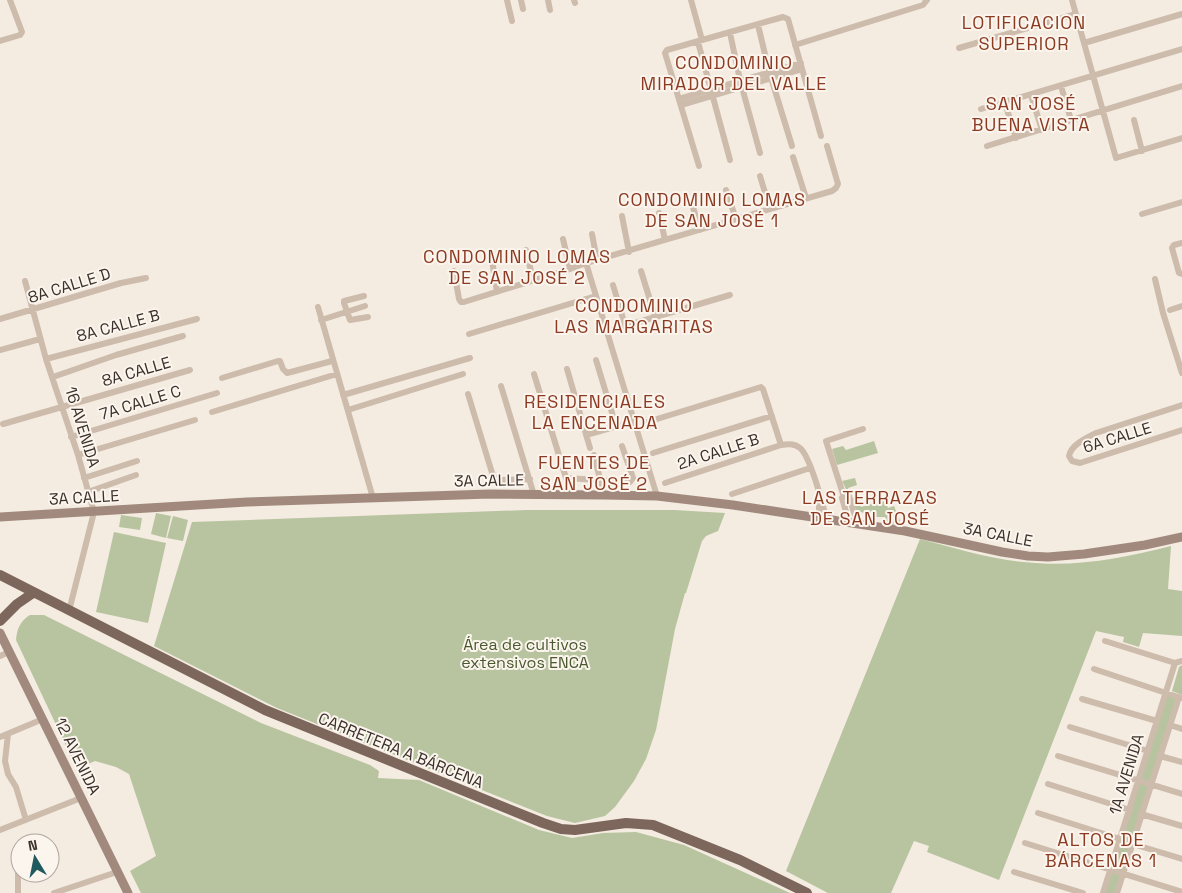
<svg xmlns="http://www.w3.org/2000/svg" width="1182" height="893" font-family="'Space Grotesk',sans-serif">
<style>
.green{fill:#b8c4a0}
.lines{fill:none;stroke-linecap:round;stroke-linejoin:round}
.street{stroke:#cdbbac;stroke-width:6}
.secondary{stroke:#a18a7d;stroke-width:9}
.primary{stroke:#7d675c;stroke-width:10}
.labels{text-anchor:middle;stroke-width:4;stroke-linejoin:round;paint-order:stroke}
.street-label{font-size:16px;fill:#3b302b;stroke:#fbf5ee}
.park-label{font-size:16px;fill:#4a5a2e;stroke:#fbf5ee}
.neighbourhood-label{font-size:18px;letter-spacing:1px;fill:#8c3b22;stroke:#fbf5ee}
</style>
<rect width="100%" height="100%" fill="#f4ebe1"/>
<path class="green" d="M874,441L878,453L837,465L832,449L843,446L846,450Z
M855,478L857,485L848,488L849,493H848L842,481Z
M852,498H854L856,505L860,504L861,507L885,500L888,508L894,506L902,526L887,522L885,517H876L861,512L860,513L861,517L858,516Z
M527,510H674L725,513L718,531L706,536L702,541L686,593H685L675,629L656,730L646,759L634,781L615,807L605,816L575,823L547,816L277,708L154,646L192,522Z
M156,513L171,516L166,538L151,534Z
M121,515L142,518L140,530L119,527Z
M173,516L188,520L183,541L167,538Z
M114,532L166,543L148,623L96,612Z
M920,539C955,548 989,559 1024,562C1074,568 1124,558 1171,546L1168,589L1182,591V636L1143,633L1139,647L1123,642L1124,637L1096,631L999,880L927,852L929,846L914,841L891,893H828L786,871Z
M30,615H44L50,618L261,723L370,765L379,771L378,778L419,780L539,830L572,838L603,833L636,832L684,845L790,893H141L130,871L156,856L129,774L116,767L95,761L77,769L16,640C17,629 20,621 30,615Z
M1182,665V695L1172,691L1179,667Z
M1166,692L1179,697L1117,893H1103Z"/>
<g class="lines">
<path class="street" d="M507,0L512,21
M521,0L523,9
M548,0L550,10
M574,0L575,3
M691,0L702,40
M1072,0L1116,158L1182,138
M758,25L769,71L792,146
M730,33L740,80L760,153
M0,41L20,35L22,32L10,0
M698,42L730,160
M1084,43L1182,14
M795,45L923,5L927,0
M959,48L1076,14
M1061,86L1071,120
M1031,95L1042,130
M679,99L801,63
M1005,103L1016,138
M681,105L802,69
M981,109L1182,49
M1134,120L1142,151
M987,146L1182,86
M793,157L806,198
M699,166L665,53L667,50L783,17L788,19L821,136
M760,176L770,209
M726,190L736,219
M692,204L700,230
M659,213L665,240
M1142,214L1182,202
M622,216L629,252
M592,234L597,260
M563,239L570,269
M1182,243L1174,245L1172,248L1179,273L1182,274
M526,250L533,280
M492,260L497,292
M586,263L657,496
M454,271L459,299L461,302H464L570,269L586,263L832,191L836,188L838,184L827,146
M641,271L655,316
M1155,279L1163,313L1182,373
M25,281L46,359L78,455L94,512L69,611
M613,285L625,325
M364,296L344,301V303L350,320L368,317
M318,307L373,498
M1170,310L1182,306
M0,319L121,283L146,278
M321,320L365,306
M608,331L730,295
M469,334L596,296
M0,350L40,339
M46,359L197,319
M596,360L616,426
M567,369L590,448
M534,374L566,478L630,482L633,478L622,446
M53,377L116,355L183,336
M222,378L278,361H280L283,369L287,373L332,361
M501,386L534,495
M468,394L493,476L500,480L530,479
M343,395L470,358
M1182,405L1096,433C1086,438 1071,445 1069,456L1072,461L1080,463L1182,430
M348,410L463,374
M212,412L337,374
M644,423L761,387L763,389L781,445
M3,424L190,370
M586,435L635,421
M71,437L217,393
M653,453L772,416
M78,455L195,420
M594,455L604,495
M84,478L137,461
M665,483L781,445C787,444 794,443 800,448C810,456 823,504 826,519
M88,492L136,475
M732,494L810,468
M844,497L826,441L863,429
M819,518V497
M849,522L842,498L849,496L857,523
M1105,641L1175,663L1182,661
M0,656L9,652
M1094,669L1181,698
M1082,699L1157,721
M1170,725L1182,729
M1070,727L1148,751
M8,734L5,761L8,774L16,787L26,820
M0,737L43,719
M1058,756L1182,794
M1160,756L1182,762
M1048,784L1130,810
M1038,813L1120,839
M1141,814L1182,826
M0,830L81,798
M1025,843L1182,892
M1133,844L1182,859
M18,860V893
M1014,872L1083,893
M54,893L117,872
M1103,893L1175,663
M1117,893L1179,697"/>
<path class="secondary" d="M0,517L247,502L490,494L604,495L657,496L733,505L905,531L1002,552L1028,556L1048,557L1084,554L1145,545L1182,537
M0,633L128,893"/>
<path class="primary" d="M0,575L265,710L543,823L561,829L575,830L626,823L653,825L740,860L807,893
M0,621L17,604L33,593"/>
</g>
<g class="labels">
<g class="street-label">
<text transform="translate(69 285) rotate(-17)" y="6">8A CALLE D</text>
<text transform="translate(118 325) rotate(-15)" y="6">8A CALLE B</text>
<text transform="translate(136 371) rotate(-16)" y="6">8A CALLE</text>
<text transform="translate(140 402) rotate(-17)" y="6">7A CALLE C</text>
<text transform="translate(83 427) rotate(73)" y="6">16 AVENIDA</text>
<text transform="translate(1117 437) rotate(-17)" y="6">6A CALLE</text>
<text transform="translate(718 451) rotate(-18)" y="6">2A CALLE B</text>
<text transform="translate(489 480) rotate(-1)" y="6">3A CALLE</text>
<text transform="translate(84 497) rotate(-3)" y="6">3A CALLE</text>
<text transform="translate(998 534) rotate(11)" y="6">3A CALLE</text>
<text transform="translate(401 750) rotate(22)" y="6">CARRETERA A BÁRCENA</text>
<text transform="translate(78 756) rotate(64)" y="6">12 AVENIDA</text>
<text transform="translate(1126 774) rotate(-73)" y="6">1A AVENIDA</text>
</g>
<g class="park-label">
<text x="525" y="650">Área de cultivos<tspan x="525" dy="18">extensivos ENCA</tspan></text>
</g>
<g class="neighbourhood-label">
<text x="1024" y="29">LOTIFICACION<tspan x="1024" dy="21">SUPERIOR</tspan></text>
<text x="734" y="69">CONDOMINIO<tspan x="734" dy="21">MIRADOR DEL VALLE</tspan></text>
<text x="1031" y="110">SAN JOSÉ<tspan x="1031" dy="21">BUENA VISTA</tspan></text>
<text x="712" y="206">CONDOMINIO LOMAS<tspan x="712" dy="21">DE SAN JOSÉ 1</tspan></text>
<text x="517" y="263">CONDOMINIO LOMAS<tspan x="517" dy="21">DE SAN JOSÉ 2</tspan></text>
<text x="634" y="312">CONDOMINIO<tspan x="634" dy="21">LAS MARGARITAS</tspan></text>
<text x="595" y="408">RESIDENCIALES<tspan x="595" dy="21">LA ENCENADA</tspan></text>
<text x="594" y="469">FUENTES DE<tspan x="594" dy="21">SAN JOSÉ 2</tspan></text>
<text x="870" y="504">LAS TERRAZAS<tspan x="870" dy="21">DE SAN JOSÉ</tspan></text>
<text x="1101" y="846">ALTOS DE<tspan x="1101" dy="21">BÁRCENAS 1</tspan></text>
</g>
</g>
<g transform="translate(35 858) rotate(350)"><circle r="24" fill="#fbf5ee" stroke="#aea6a0"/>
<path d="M0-4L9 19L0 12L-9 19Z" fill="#1f5a5e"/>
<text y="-8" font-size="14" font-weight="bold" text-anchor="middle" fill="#3b302b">N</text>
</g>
</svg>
